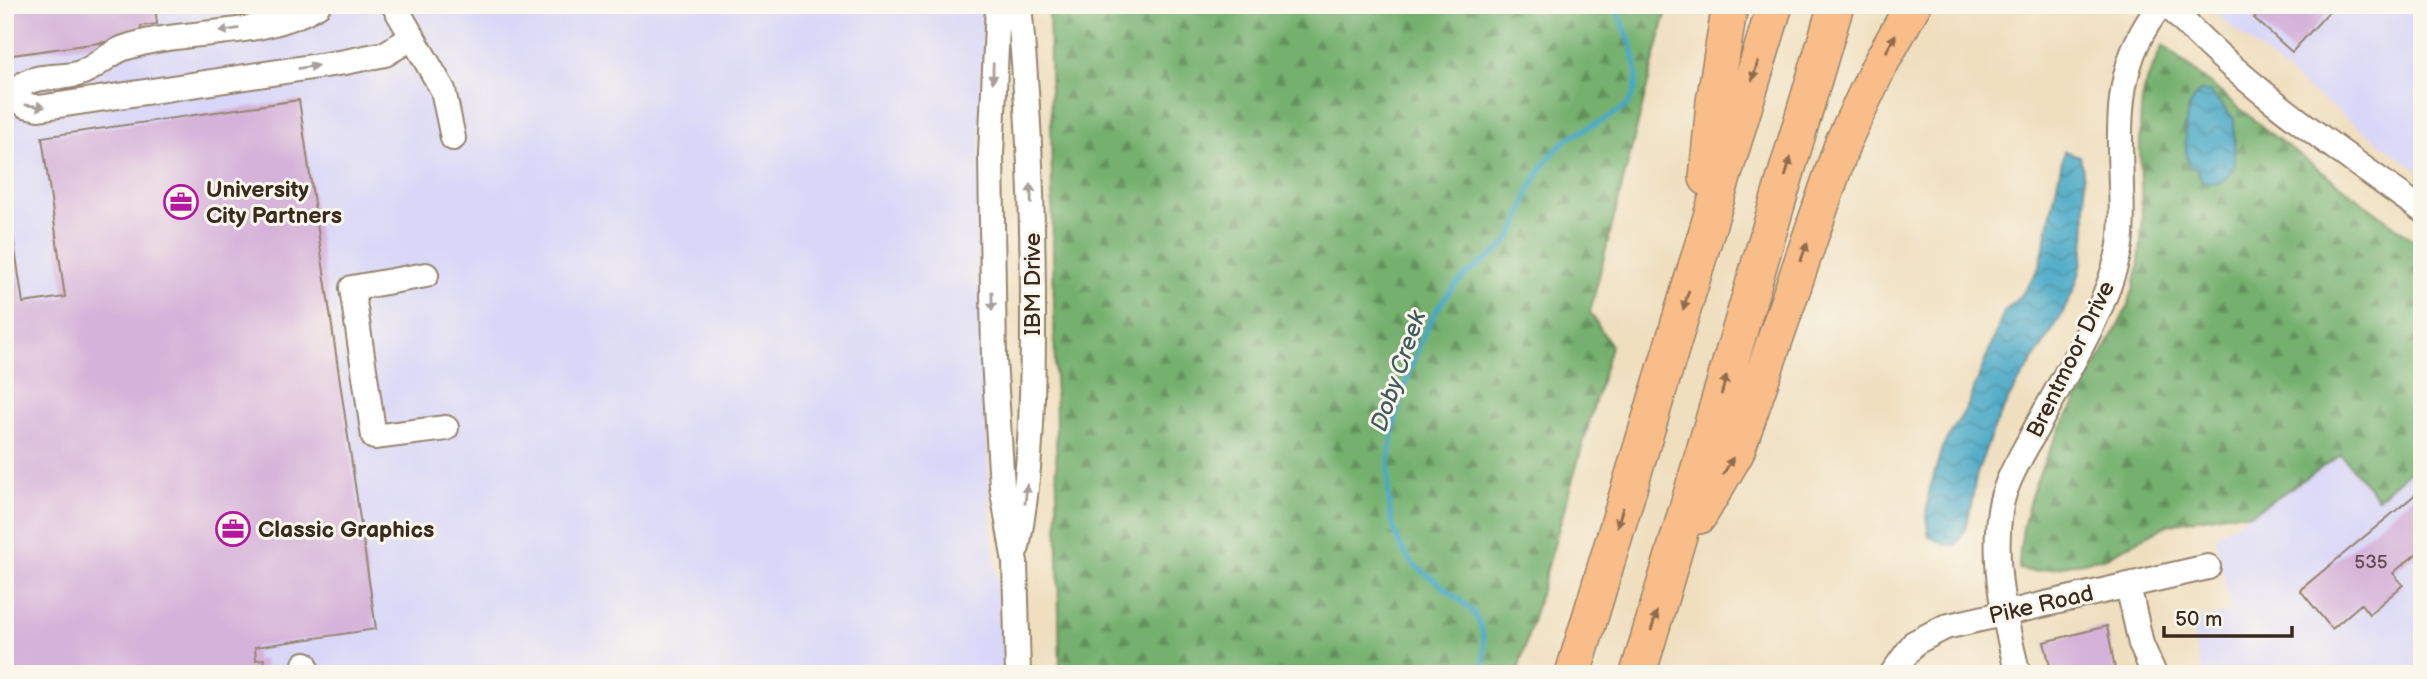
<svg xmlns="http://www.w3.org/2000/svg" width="2427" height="679" font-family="'Balsamiq Sans',sans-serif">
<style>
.built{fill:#d9d7f8}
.forest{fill:url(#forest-firs);stroke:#586d46;stroke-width:2}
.water{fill:url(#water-waves);stroke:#416972;stroke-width:2}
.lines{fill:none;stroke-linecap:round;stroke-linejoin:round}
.stream{stroke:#47a8c6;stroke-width:5}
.building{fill:#d5b2d9}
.minor-casing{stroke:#95846e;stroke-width:28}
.highway-casing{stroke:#95846e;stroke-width:38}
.minor{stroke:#fff;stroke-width:24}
.highway{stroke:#f8bd89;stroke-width:35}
.oneway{fill:#a79f9a}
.oneway2{fill:#906c4e}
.labels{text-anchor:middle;stroke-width:6;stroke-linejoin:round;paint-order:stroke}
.number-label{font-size:19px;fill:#624c4d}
.poi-label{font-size:23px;font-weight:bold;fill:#3b2a1e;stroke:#fbf7ec;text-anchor:start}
.street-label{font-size:23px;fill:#3b2a1e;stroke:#fbf7ec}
.water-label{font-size:24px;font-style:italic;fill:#405c61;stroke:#fbf7ec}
</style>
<defs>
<pattern id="forest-firs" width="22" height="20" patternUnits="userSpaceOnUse" patternTransform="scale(1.75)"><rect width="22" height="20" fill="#75b06e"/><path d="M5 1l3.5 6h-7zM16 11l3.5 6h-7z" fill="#618f5a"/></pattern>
<pattern id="water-waves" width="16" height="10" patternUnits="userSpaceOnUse" patternTransform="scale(1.75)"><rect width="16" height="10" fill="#47a8c6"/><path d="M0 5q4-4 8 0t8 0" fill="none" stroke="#3c89a0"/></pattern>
</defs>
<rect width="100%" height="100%" fill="#fbf7ec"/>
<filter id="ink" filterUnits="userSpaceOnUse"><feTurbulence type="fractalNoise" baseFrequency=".0143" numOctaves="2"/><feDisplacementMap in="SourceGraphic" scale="14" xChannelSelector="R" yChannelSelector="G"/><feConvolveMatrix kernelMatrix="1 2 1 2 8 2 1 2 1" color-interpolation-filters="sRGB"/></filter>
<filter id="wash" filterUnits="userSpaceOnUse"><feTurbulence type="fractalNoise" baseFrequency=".00686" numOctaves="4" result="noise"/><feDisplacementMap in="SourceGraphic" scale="28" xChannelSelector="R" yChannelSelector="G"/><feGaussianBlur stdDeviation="1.57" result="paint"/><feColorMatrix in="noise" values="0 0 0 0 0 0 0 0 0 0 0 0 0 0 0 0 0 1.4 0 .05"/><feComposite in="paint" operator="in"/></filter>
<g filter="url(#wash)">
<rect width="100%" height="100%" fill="#efdfbf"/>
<path class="built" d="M5,5H985L980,124L982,342L991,527L1001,610L1003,674H5Z
M2205,5H2422V174L2306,88Z
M2341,455L2378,498L2422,460V674H2203L2189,621L2231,612L2215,536Z"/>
<path class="forest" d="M1049,5H1668L1590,312L1611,346L1517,674H1060Z
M2163,45L2271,134L2422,246V460L2378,498L2341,455L2251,514H2226L2169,524L2107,557L2034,572L2019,569C2020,485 2064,425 2103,353C2114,332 2129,309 2134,286C2150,224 2136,171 2141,111C2142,88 2153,66 2163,45Z"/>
<path class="water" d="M2200,92H2210L2234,119L2235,166L2221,184L2202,182L2197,169L2189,167C2184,143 2181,109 2200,92Z
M2064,151L2080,156C2088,190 2089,250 2076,284C2057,334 2018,374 1996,424C1989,440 1982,457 1977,474C1971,497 1971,527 1956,545H1945L1929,536L1926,516L1929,492L1942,448L1968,405L2004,312L2023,293L2040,266Z"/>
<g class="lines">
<path class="stream" d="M1483,674C1488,616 1477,613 1433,579C1427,574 1418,569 1412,563C1363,504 1400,387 1428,326C1437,307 1450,289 1466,275C1478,264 1496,255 1507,242C1519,228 1522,212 1528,194C1534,178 1550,154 1564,142C1581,128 1626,115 1633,96C1644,66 1627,32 1614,5"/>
</g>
<g id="blocks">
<path class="building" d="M5,5H155L157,24L141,26L142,37L5,56Z
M2266,5H2335L2292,52L2254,18Z
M299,100L376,629L255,647L256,660L264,659L266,674H5V217L10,216L23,303L65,297L42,137Z
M2422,489V549L2393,573L2403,585L2369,614L2361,604L2332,629L2300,590Z
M2107,626L2116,674H2052L2044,642Z"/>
</g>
</g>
<g filter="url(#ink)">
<use href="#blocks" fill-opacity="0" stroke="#95846e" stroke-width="2"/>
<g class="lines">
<g class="minor-casing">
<path id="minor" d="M318,5C261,40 186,27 124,48C107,54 94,70 77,74C60,79 33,74 20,87L19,98L25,105L39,108L345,62L385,54L413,37
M394,5L443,90L453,138
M998,5L991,154L994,359L1002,486L1015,562L1018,674
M2168,5C2242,85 2334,147 2422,210
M426,275L352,288L374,437L446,428
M1017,547C1032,471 1033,392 1033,314C1033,211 1029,108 1019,5
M2128,585L2141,644L2154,674
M305,664L307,674
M1892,674L1914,643L1945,627L2208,567
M2018,674C2005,623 1992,563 2000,511C2003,486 2019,460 2031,438C2062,378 2104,317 2119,251C2123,231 2122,207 2121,187C2119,120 2115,60 2161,5"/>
</g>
<g class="highway-casing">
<path id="highway" d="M1707,178L1714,102L1730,5
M1699,516L1736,453L1843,142L1878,68L1913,5
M1573,674L1775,5
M1638,674L1836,5"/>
</g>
<use href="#minor" class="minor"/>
<use href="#highway" class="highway"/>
</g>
<defs><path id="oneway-solid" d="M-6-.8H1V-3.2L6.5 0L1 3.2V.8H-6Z" transform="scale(1.75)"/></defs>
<g class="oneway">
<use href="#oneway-solid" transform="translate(229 30) rotate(171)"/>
<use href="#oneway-solid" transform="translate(308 67) rotate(-9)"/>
<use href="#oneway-solid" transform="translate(993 73) rotate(91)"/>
<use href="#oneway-solid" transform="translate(35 106) rotate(6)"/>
<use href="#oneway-solid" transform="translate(1031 194) rotate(-92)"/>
<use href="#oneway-solid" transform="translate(992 301) rotate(89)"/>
<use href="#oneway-solid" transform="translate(1026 494) rotate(-84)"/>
</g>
<g class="oneway2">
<use href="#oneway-solid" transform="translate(1891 43) rotate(-62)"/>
<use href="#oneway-solid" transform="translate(1755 71) rotate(107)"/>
<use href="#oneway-solid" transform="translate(1788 167) rotate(-74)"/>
<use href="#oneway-solid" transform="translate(1804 252) rotate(-70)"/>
<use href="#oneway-solid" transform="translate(1686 300) rotate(107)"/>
<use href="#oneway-solid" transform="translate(1724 385) rotate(-74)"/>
<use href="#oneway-solid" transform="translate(1728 466) rotate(-60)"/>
<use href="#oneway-solid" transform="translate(1620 517) rotate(107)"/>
<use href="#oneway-solid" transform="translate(1654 621) rotate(-73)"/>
</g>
</g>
<defs>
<g id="office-ring" transform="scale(1.75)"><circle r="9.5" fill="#fbf7ec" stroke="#b5179e" stroke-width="1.5"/><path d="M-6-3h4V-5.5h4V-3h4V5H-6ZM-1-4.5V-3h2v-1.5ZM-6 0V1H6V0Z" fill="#b5179e"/></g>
</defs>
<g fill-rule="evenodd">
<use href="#office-ring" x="181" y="202"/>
<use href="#office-ring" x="233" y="529"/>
</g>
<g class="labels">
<g class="number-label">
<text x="2371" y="568">535</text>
</g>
<g class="poi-label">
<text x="206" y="197">University<tspan x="206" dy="26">City Partners</tspan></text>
<text x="258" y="537">Classic Graphics</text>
</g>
<g class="street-label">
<text transform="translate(1032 284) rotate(-90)" y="8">IBM Drive</text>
<text transform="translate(2070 359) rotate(-64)" y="8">Brentmoor Drive</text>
<text transform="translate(2041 604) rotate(-13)" y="8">Pike Road</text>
</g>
<g class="water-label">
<text transform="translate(1398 371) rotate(-71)" y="8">Doby Creek</text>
</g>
</g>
<rect width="2427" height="679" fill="none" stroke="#fbf7ec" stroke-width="28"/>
<path d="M2164 626v10h128v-10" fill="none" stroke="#3b2a1e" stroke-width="3.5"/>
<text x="2175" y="626" font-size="21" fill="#3b2a1e" stroke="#fbf7ec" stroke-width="5" paint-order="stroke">50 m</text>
</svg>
